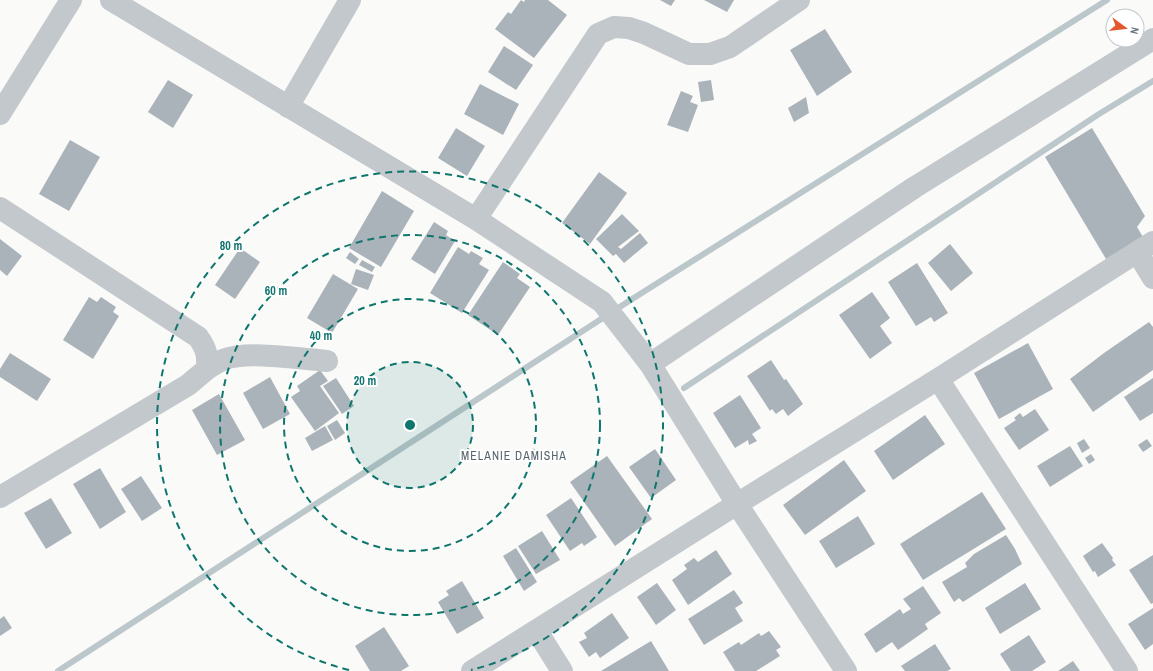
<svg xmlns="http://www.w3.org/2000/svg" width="1153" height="671" font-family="'Archivo Narrow',sans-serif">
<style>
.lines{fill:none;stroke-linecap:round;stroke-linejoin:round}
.stream{stroke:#bbc7cb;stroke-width:6}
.building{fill:#aab3b9}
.street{stroke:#c3c8cc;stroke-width:22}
.ring{fill:none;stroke:#0f766e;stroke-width:2;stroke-dasharray:7 5}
.labels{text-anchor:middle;stroke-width:4;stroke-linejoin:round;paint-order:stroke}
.neighbourhood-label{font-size:12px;letter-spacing:1px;fill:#57646e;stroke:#fff}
.centre{fill:#0f766e;stroke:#fff;stroke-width:2}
.ring-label{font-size:12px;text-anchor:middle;font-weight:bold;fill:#0f766e;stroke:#fff;stroke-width:4;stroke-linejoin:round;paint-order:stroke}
</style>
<rect width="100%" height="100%" fill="#fafaf8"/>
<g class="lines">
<path class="stream" d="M684,388L1099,114L1153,81
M58,671L629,301L1107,0"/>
</g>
<path class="building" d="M521,0L524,2L525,0H548L567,15L534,58L495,29L508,12L511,14Z
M660,0H675L671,6Z
M704,0H734L727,12Z
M825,29L852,72L817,96L790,50Z
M504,46L533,65L516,90L488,72Z
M168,80L193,95L173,128L148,112Z
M711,80L714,100L701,102L698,82Z
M480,84L519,104L503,135L464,114Z
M681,91L693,96L690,102L698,105L688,132L667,125Z
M806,97L809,113L794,122L788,108Z
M456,128L485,146L467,176L438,158Z
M1092,128L1145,216L1137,227L1143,237L1106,259L1045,157Z
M70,140L100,157L69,211L39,194Z
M599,172L627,193L590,244L562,223Z
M382,191L414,211L381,267L349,248Z
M622,214L639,231L618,247L621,249L640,233L648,243L624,263L616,254L613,256L596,239Z
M434,222L448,231L446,235L455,241L435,274L411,259Z
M0,239L22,256L7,276L0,270Z
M950,244L973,273L951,291L928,263Z
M458,247L469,254L471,251L483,258L479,264L489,270L462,313L430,293Z
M240,248L260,262L235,299L215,285Z
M350,252L359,259L355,264L346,258Z
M362,260L375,267L372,272L359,265Z
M503,262L520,274L517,278L530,287L498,335L468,315Z
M917,263L948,313L934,322L931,317L916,326L888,282Z
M356,269L374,275L368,290L351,284Z
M333,274L358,289L332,333L307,318Z
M872,292L890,318L880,326L892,343L870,359L839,315Z
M89,297L97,302L101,297L116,307L113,312L119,316L93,359L63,340Z
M1149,322L1153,327V370L1093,412L1070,379L1104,353Z
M1028,343L1053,389L999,419L974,373Z
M10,353L51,379L37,401L0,377V369Z
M771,360L784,380L786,379L803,404L788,416L783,409L776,414L772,409L770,411L747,376Z
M320,370L328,381L320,386L339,413L315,431L291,397L300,391L297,386Z
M270,377L290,414L263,429L243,393Z
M336,378L354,406L342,414L323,386Z
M1153,378V413L1140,421L1124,397Z
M219,394L245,440L217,455L192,410Z
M740,395L761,428L752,434L757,441L749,445L748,440L735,448L713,413Z
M1035,409L1049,430L1019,450L1004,428L1016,420L1014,418L1020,413L1023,417Z
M925,415L945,444L893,480L874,451Z
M337,420L345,433L335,440L327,426Z
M325,426L333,440L312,451L305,438Z
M1084,439L1090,448L1082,453L1077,443Z
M1147,439L1152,446L1143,452L1138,445Z
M1070,446L1083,466L1050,487L1037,466Z
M655,449L676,480L651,498L629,467Z
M1091,454L1095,460L1089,464L1085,458Z
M607,456L652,519L615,546L570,482Z
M844,460L866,491L805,535L783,505Z
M100,468L126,512L100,529L73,484Z
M141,476L162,508L142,521L121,489Z
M982,492L1006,529L923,580L900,544Z
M51,498L72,533L46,549L24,513Z
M571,498L597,537L584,546L582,543L570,551L546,515Z
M858,516L875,544L836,568L819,541Z
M542,531L560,560L536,574L518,546Z
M1006,535L1015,549L1022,564L963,602L959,598L954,602L942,582L967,567L965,563L974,554Z
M1102,543L1113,558L1112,560L1116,565L1098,577L1095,571L1093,572L1083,556Z
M516,548L537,582L524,591L503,556Z
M716,550L732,574L688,605L672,580L687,569L684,565L694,558L698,562Z
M1153,555V603L1151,604L1129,570Z
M462,581L484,618L457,634L438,602L449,595L446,591Z
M657,583L676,610L656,625L637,597Z
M1025,583L1041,609L1000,634L985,608Z
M923,586L941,613L925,624L928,629L898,650L892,642L876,653L864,634L900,609L903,614L911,609L903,599Z
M734,590L743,603L735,608L743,621L704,645L688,619Z
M1153,608V644L1145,650L1128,624Z
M612,613L629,638L600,658L596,652L589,657L579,642L587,638L584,633Z
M4,616L12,628L0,636V619Z
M384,627L409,666L401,671H370L355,646Z
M769,631L781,647L776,650L780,656L756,671H735L723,652L739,642L741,645L759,633L761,636Z
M1029,635L1046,662L1032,671H1011L1000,654Z
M651,641L669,671H601Z
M935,644L951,669L947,671H905L901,666Z
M1073,661L1080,671H1058Z"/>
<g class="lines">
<path class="street" d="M111,0L476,219L602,302L650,364L737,504L846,671
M288,107L350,0
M0,114L71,0
M0,208L198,337C206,348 208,355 207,369L188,385L0,497
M476,219L598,34L614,27L629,28L644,33L689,54H710L730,47L799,0
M1137,252L1153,278
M650,364L915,187L1153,39
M207,369C212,366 217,362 223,360C245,350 302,359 327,361
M938,379L1127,671
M537,631L562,671
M472,671L737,504L938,379L1153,242"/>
</g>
<circle cx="410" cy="425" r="63" fill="#0f766e" fill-opacity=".12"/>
<g class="ring">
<circle cx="410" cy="425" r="63"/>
<circle cx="410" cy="425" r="126"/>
<circle cx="410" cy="425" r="190"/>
<path d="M349 670A253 253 0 1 1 471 670"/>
</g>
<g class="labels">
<g class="neighbourhood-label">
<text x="514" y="460">MELANIE DAMISHA</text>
</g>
</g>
<circle cx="410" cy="425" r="6" class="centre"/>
<g class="ring-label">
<text x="231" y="250">80 m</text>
<text x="276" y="295">60 m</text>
<text x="321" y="340">40 m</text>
<text x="365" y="385">20 m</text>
</g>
<g transform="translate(1125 28) rotate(105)"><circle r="19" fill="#ffffff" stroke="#c1c8cd"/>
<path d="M0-3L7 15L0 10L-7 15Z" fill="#e4572e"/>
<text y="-6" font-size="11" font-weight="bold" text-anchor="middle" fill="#657683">N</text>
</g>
</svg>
